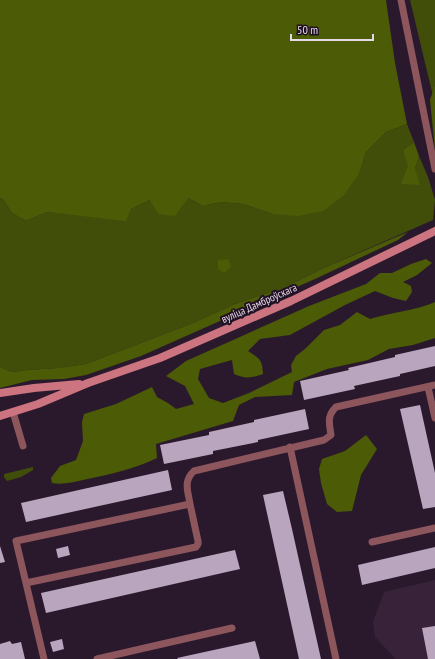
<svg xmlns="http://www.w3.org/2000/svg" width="435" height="659" font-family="'PT Sans Narrow',sans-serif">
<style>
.built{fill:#37223a}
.green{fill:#414e0a}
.forest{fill:#4c5b05}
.building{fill:#baa5bf}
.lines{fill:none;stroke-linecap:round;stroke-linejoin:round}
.lane{stroke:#8d565d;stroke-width:7}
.secondary{stroke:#cc747f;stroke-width:8}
.labels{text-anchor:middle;stroke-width:4;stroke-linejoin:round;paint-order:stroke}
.street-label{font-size:11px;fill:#e4d9e6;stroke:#201023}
</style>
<rect width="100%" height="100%" fill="#2a192d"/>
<path class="built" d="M435,580V659H396L375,637L373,622L384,592Z"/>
<path class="green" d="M410,0H435V85L433,96Z
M407,124L414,142L403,150L415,169L419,156L428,177L435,200L433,220L326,267L285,287L235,304L193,323L86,364L58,368L27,370L12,372L0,367V198L3,199L12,213L26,221L47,212L83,215L131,209L150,200L188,198L203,206L221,202L243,204L273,214L359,174L366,152L386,132Z
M33,467V470L21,477L7,481L4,477V474Z"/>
<path class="forest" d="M0,0H386L395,63L407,124L386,132L366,152L359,174L343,196L323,211L298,216L273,214L243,204L221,202L203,206L188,198L175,216L158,214L150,200L131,209L126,221L47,212L26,221L12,213L3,199L0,198Z
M435,85V150L430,100Z
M414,142L419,156L415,169L420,185L401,184L408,166L403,150Z
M408,232L398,240L315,279L141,356L86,375L64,379L32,380L0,388V367L12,372L27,370L58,368L86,364L193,323L235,304L285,287L326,267Z
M228,259L231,267L224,273L218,269V260Z
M426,259L432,263L417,275L403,282L411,286L412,292L406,301L393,298L375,291L345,305L290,335L260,339L248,351C260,359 262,359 263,374C252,378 245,379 234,374L232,360L200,369L198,379L209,398L223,403L249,393L292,372L291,365L296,356L306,348L324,330L340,325L357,312L370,319C391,312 415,311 435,302V338L413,345L389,349L368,360L327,369L294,382L292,395L255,397L239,405L233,421L156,444L157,458C134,469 108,475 83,480C73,482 63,485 52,483L51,478L60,466L76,460L83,441L82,422L84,414L116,404L152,387L157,397L168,403L176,409L194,404L185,386L166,376L186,361L309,306L366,284L380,273H392L411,264Z
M366,435L377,449L361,475L352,511L337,512L327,504L321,483L319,469L322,459L345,451Z"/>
<path class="building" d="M435,346V366L400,374V376L354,386L355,389L304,400L300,381L349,370L348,368L395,357V355Z
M420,405L435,473V507L423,509L400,409Z
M305,409L309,429L258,440V442L213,451V454L164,464L160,445L209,435V432L254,422V420Z
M168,470L172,490L26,522L21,503Z
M283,491L292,529L321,659H299L263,495Z
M0,546L5,562L0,563Z
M68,546L70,555L58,558L56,549Z
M435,547V568L362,585L358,565Z
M235,550L240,569L46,613L41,593Z
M435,626V659H428L422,628Z
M62,639L64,649L53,652L50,642Z
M10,641L12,644L21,642L25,659H0V644Z
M255,641L260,659H178L177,658Z"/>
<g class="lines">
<path class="lane" d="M401,0L435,169
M428,387L435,418
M13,412L23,446
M290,447L336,659
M372,542L435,528
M26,583L196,547L198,544V541L190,504
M44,659L16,541L190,504C188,491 183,481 194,471L324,440L331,435C329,422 327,416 336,407L435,385
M97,659L232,628"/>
<path class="secondary" d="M0,393L34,388L79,384
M0,416L38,404L88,383L160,358L291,301L435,231"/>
</g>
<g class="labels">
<g class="street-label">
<text transform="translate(259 303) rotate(-24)" y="4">вуліца Дамброўскага</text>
</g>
</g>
<path d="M291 34v6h82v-6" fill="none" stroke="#e4d9e6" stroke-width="2"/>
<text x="297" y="34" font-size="12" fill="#e4d9e6" stroke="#201023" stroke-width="3" paint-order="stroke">50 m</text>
</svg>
